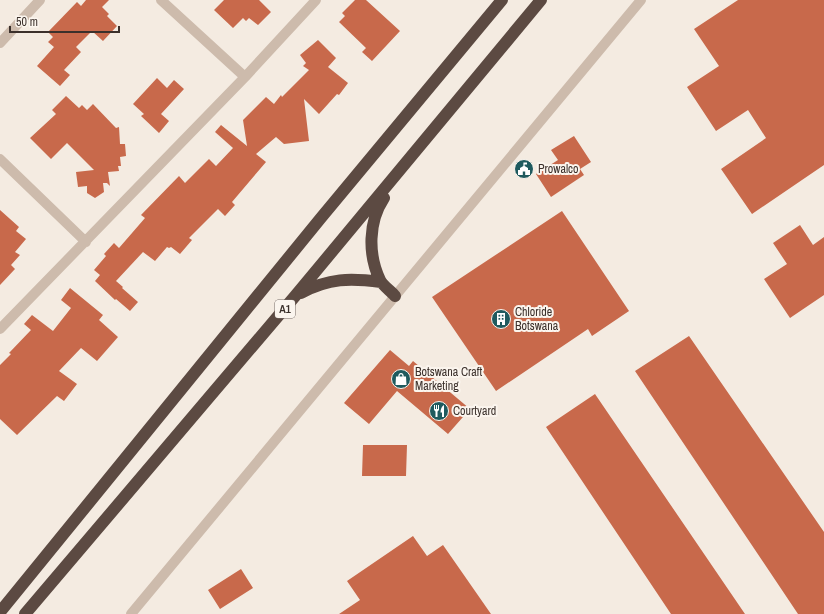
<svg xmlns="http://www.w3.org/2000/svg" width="824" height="614" font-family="'Archivo Narrow',sans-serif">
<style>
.building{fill:#c8694b}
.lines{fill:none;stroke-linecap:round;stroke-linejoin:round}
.minor{stroke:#cdbbac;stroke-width:10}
.highway{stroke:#5c4a42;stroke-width:12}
.labels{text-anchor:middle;stroke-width:4;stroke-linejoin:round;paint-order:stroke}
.shield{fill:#fbf5ee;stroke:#756b66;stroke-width:1}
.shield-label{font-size:11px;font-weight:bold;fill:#3b302b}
.poi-label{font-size:12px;fill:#3b302b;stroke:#fbf5ee;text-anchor:start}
</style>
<rect width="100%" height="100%" fill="#f4ebe1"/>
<path class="building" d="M86,0H109L102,7L109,14L107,16L117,26L103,41L92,31L76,47L81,52L64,70L70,75L60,86L37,66L54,47L48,42L53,37L48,32L77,2L81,6Z
M224,0H259L271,12L258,25L249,18L246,21L243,18L233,28L214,10Z
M355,0H366L400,31L372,61L362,52L366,48L339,22L345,16L342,13Z
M738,0H824V165L752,214L721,169L766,138L748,110L716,131L687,87L719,66L694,29Z
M318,40L336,58L328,67L348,83L339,95L337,94L319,114L304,99L309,141L284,144L276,137L256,154L266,162L232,202L235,205L225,216L218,209L189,238L192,240L180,254L171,247L169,248L167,247L155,261L143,252L116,281L123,287L122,288L138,302L130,311L116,299L115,300L95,281L100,275L94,270L106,256L104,254L114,243L119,248L145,218L141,215L179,176L185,183L209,159L216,166L233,148L215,132L221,125L247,146L243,120L266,97L274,104L281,95L282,97L309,70L303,66L306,63L300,55Z
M157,78L167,88L174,80L184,89L161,114L169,121L159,133L141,116L144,114L133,104Z
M66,96L79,108L82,105L87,110L93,104L116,128L119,127L120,144H125L126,156L120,157L121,166H118L119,171L108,172L110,186L107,183H103L104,192L95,198L87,193V186L78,187L76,172L94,170L67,143L51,159L30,138L56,114L52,110Z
M574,136L591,162L580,169L584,175L551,197L536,174L558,160L551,150Z
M0,210L19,227L16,231L26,239L15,252L20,255L11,265L15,269L0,285Z
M562,211L629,311L592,336L588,329L496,391L432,297Z
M800,225L813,245L824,237V295L790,318L764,279L787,264L773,243Z
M70,288L103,315L99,320L118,337L97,361L81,348L59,371L77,384L64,401L57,396L17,435L0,419V365L11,354L9,353L31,330L24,324L32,315L53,331L71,308L61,300Z
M689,336L824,532V614H798L635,371Z
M390,350L409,366L413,361L470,409L448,434L397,391L369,424L344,403Z
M595,394L745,614H671L546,427Z
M363,445H407L406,476H362Z
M413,536L427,556L443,545L491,614H339L360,600L347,581Z
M241,569L253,588L220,609L208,590Z"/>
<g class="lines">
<path class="minor" d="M161,0L245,77
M0,43L40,0
M0,159L86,242
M0,329L245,77L316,0
M131,614L641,0"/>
<path class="highway" d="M384,198C368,222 368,255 380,280C383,286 391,291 395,296
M301,293C329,278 350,278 381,282
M0,612L320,219L502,0
M25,614L296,295L541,0"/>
</g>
<defs>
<g id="civic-disc" transform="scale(1)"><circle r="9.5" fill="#1f5a5e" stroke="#fbf5ee"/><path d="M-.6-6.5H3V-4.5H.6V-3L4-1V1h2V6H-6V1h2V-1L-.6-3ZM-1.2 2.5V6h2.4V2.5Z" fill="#fff"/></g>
<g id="building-disc" transform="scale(1)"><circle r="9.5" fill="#1f5a5e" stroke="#fbf5ee"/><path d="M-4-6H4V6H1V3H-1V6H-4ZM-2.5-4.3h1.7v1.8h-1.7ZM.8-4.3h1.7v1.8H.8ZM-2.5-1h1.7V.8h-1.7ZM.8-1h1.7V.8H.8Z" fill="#fff"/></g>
<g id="shop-disc" transform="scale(1)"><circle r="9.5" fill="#1f5a5e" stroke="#fbf5ee"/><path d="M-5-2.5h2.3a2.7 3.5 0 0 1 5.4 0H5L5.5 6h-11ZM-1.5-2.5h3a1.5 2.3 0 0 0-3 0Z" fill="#fff"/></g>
<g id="restaurant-disc" transform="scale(1)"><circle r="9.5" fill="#1f5a5e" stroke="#fbf5ee"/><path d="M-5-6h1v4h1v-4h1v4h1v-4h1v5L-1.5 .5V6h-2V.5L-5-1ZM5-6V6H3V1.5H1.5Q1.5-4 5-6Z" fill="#fff"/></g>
</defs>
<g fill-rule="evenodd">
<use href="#civic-disc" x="524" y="169"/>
<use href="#building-disc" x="501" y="319"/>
<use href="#shop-disc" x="401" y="379"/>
<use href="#restaurant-disc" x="439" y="411"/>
</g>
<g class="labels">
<rect class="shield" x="275" y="300" width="20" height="18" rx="3"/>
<g class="shield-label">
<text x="285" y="313">A1</text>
</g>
<g class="poi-label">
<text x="538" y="173">Prowalco</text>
<text x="515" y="316">Chloride<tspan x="515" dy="14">Botswana</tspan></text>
<text x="415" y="376">Botswana Craft<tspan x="415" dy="14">Marketing</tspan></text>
<text x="453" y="415">Courtyard</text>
</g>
</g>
<path d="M10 26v6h109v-6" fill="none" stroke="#3b302b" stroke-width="2"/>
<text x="16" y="26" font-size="12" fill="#3b302b" stroke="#fbf5ee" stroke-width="3" paint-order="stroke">50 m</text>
</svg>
